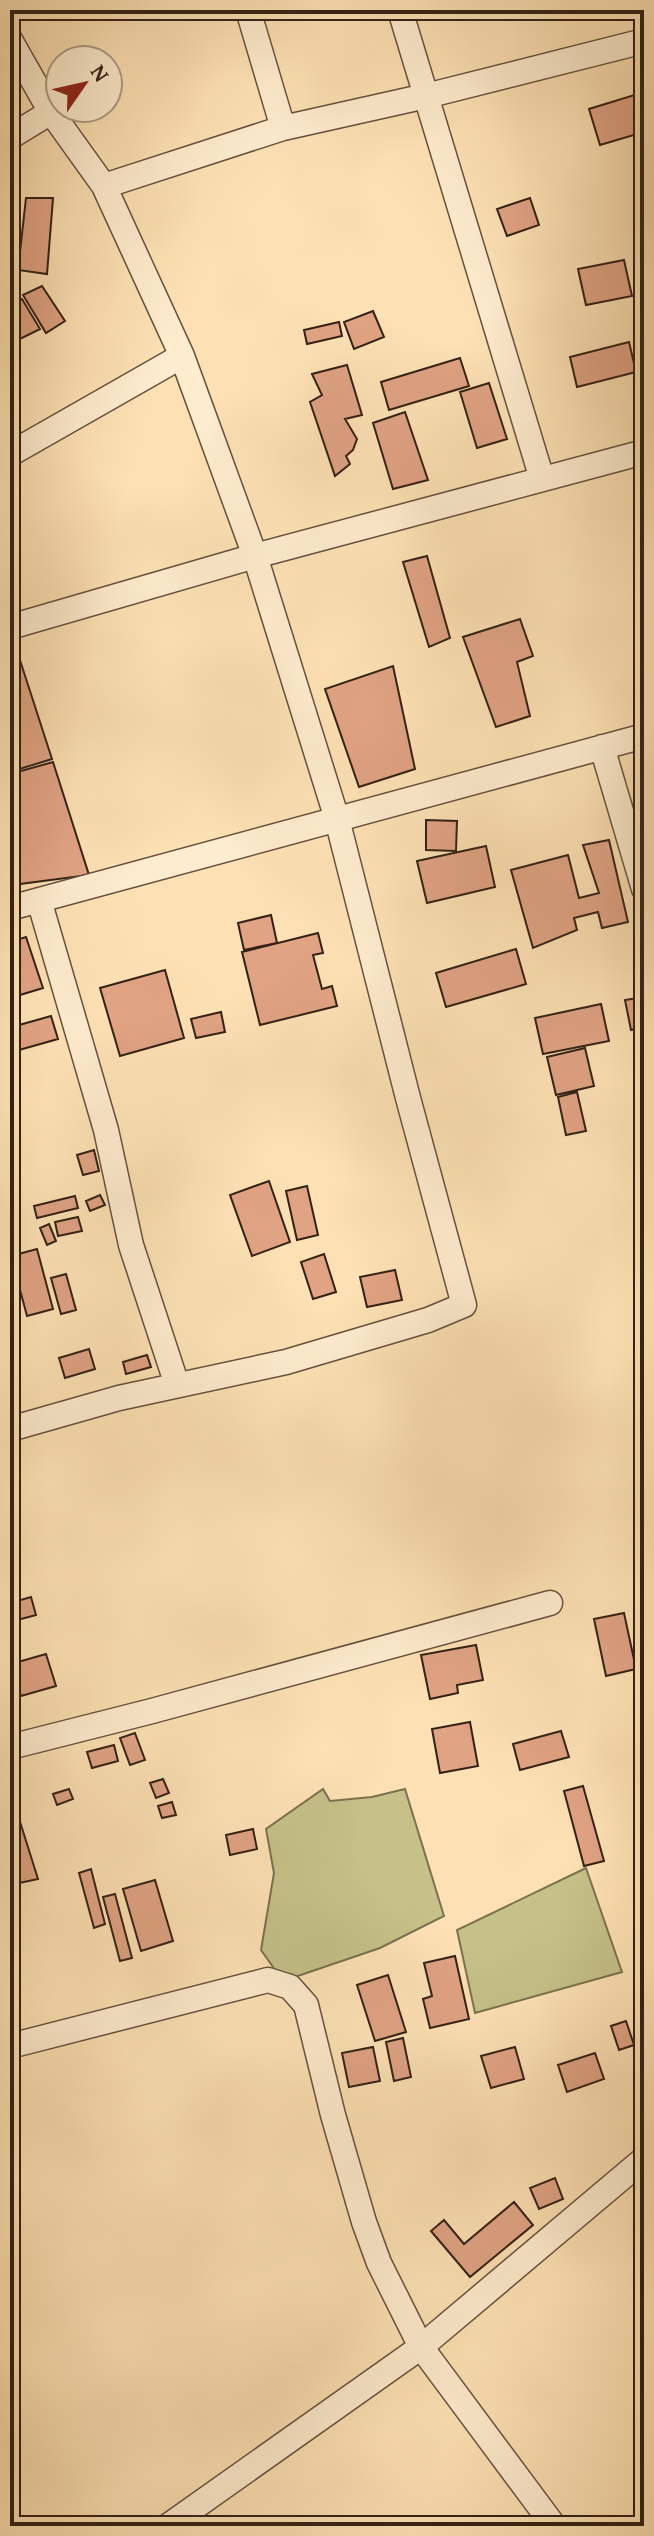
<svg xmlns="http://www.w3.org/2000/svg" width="654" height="2536" font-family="'Gentium Book Plus',serif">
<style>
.green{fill:#c5c189;stroke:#7c714f;stroke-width:2}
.building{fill:#e0a384;stroke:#332115;stroke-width:2}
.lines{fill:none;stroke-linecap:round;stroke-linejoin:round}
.minor-casing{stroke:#66513d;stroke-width:27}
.minor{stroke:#feecce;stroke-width:24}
</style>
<rect width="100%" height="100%" fill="#fde1b4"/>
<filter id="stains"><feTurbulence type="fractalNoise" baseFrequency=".0025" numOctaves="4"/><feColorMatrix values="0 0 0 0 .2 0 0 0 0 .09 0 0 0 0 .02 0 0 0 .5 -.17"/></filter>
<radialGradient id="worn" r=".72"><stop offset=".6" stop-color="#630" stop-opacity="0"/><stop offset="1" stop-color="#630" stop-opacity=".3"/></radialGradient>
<path class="green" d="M323,1789L330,1801L372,1797L405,1789L444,1916L380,1948L283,1981L261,1950L274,1873L266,1829Z
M586,1868L622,1972L475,2013L457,1930Z"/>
<path class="building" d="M644,92V132L600,145L589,109Z
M26,198H53L47,274L18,270Z
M530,198L539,225L507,236L497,209Z
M624,260L632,296L586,305L578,269Z
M42,286L65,321L46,333L23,295Z
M22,299L40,329L10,344V305Z
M373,311L384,337L354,349L344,322Z
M339,322L342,336L307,344L304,330Z
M629,342L636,372L577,387L570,357Z
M460,358L469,386L389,410L381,382Z
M347,365L362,415L345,419L357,439L353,450L346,456L350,464L335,476L310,402L322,395L312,374Z
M489,383L507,439L477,448L460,392Z
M405,412L428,480L393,489L373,423Z
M427,556L450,638L429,647L403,562Z
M520,619L533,656L517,662L530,716L496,727L463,637Z
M18,654L52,759L10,772V655Z
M393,666L415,769L359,787L325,689Z
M53,762L89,875L12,885L10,774Z
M426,820L457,821L456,851L426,850Z
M609,840L628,922L602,928L598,912L574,918L577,930L533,948L511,870L568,855L579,898L599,893L583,845Z
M486,846L495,887L427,903L417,861Z
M271,915L277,943L244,950L238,923Z
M318,933L323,953L313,955L322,989L332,986L337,1006L260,1025L242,952Z
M26,937L43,988L20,995L10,966V942Z
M516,949L526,984L446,1007L436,973Z
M165,970L184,1038L120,1056L100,988Z
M644,997V1027L631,1030L625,1000Z
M601,1004L609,1041L543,1054L535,1018Z
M221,1012L225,1032L196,1038L191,1019Z
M51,1016L58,1039L19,1050L12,1027Z
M585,1048L594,1086L556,1095L547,1057Z
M577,1092L586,1131L566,1135L558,1097Z
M94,1150L99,1171L83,1175L77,1155Z
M269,1181L290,1242L252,1256L230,1195Z
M307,1186L318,1235L297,1240L286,1191Z
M100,1195L105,1205L90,1211L86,1201Z
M75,1196L78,1208L37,1218L34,1206Z
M78,1217L82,1231L58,1236L55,1222Z
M49,1224L56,1241L47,1245L40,1228Z
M37,1249L53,1309L27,1316L11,1256Z
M324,1254L336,1292L313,1299L301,1262Z
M395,1270L402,1300L367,1307L360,1277Z
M66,1274L76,1310L61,1314L51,1278Z
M89,1349L95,1369L65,1378L59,1358Z
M147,1355L151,1367L126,1374L123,1362Z
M31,1597L36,1615L10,1622V1603Z
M624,1613L636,1669L606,1676L594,1619Z
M476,1645L483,1680L457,1685L458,1693L430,1699L421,1655Z
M46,1654L56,1686L21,1696L11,1664Z
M470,1722L478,1766L440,1773L432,1729Z
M561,1731L569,1757L520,1770L513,1744Z
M135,1733L145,1760L130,1765L120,1738Z
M114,1745L118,1761L92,1768L87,1752Z
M163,1779L169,1793L156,1798L150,1783Z
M583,1786L604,1861L584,1866L564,1791Z
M69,1789L73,1799L57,1805L53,1794Z
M10,1790L38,1879L10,1885Z
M172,1802L176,1815L162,1818L158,1806Z
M253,1829L257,1849L230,1855L226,1835Z
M91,1869L105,1924L94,1928L79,1873Z
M155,1880L173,1941L141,1951L123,1889Z
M115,1894L132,1958L120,1961L103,1897Z
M455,1956L469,2019L430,2028L423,1999L432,1996L424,1963Z
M388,1975L406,2032L375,2041L357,1985Z
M626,2021L634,2045L619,2050L611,2026Z
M403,2038L411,2077L394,2081L386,2042Z
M373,2047L380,2081L349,2087L342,2053Z
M515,2047L524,2079L491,2088L481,2056Z
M595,2053L604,2079L567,2092L558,2065Z
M555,2178L563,2199L539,2209L530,2188Z
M514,2202L533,2225L470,2277L431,2231L444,2220L464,2244Z"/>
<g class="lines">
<g class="minor-casing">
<path id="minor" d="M248,10L283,128
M400,10L542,479
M10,40L51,112L104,186L182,356L255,556L337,819L408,1098L464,1305L428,1320L286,1362L119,1398L10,1429
M10,137L51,112
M104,186L283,128L426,96L644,41
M10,454L182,356
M10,627L255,556L644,452
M602,747L644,889
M39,900L106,1130L131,1245L177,1385
M10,908L644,736
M10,1747L152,1711L550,1603
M10,2046L268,1980L290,1987L306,2005L333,2115L364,2222L379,2263L421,2347L554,2526
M168,2526L421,2347L644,2159"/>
</g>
<use href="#minor" class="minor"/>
</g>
<rect width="654" height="2536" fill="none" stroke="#fde1b4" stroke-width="40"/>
<rect x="12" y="12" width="630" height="2512" fill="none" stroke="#332115" stroke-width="4"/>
<rect x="20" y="20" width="614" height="2496" fill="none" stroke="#332115" stroke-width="2"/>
<g transform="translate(84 84) rotate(56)"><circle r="38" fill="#feecce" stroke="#ad9b84" stroke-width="2"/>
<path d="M0-6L14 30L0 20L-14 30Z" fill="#8f2418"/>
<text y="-12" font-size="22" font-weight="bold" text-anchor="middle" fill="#332115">N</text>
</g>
<rect width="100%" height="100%" filter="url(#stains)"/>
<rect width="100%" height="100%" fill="url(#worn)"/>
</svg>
